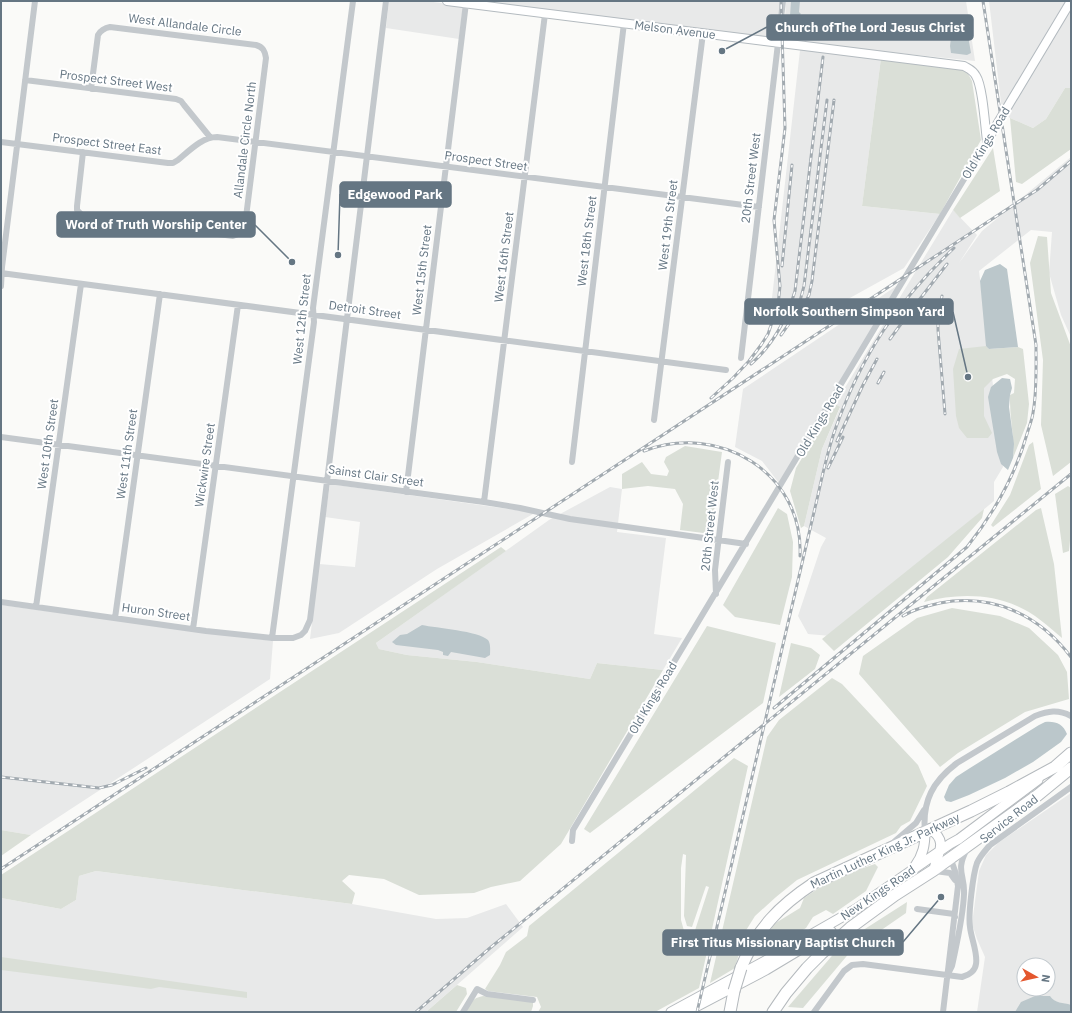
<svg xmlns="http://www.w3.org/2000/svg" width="1072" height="1013" font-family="'IBM Plex Sans',sans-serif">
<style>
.built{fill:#e8e9e9;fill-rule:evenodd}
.green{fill:#dadfd7;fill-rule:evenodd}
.water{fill:#bbc7cb}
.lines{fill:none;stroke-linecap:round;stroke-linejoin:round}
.secondary-casing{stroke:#b3babf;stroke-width:10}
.primary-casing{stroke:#b5babe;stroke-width:11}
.highway-casing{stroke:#b4b9bd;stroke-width:13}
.street{stroke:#c3c8cc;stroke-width:6}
.secondary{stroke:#fff;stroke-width:8}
.primary{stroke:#fff;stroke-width:9}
.highway{stroke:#fff;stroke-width:11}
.rail-casing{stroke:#a2aab0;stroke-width:3}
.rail{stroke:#fff;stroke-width:1.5;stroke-dasharray:4.5;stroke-linecap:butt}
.highway-bridge-casing{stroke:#b4b9bd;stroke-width:13;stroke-linecap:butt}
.highway-bridge{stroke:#fff;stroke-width:11}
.labels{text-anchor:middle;stroke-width:4;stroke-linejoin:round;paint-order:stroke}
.street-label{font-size:12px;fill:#657683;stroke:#fff}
.leader{fill:none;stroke:#657683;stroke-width:1.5}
.callout-dot{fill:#657683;stroke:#fff;stroke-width:1.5}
.callout{fill:#657683;stroke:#657683;stroke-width:1.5}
.callout-label{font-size:13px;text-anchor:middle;font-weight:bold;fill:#fff}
</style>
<rect width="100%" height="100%" fill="#fafaf8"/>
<path class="built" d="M389,1H426L463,6L459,39L386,28Z
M469,1H779L780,5L776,34L771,39Z
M786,1H966L975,61L792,42L784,36Z
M989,1H1068L1002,111Z
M1071,7V88H1065L1046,119L1033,128L1010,118L1007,116Z
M800,50L881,58L862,206L940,214L904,268L830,309L772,298Z
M1071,157V337L1061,315L1049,273L1052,232L1031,230L979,271L1003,467L994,482V501L831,636L808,634L798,616L821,547L826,538L804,526L822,449L840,408L835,404L953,210L977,235L959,263L982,231Z
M898,285L779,483L762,461L735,447L743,389Z
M330,484L530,512L533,514L437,569L339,633L310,639L319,564L355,567L360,522L325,517Z
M610,487L622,489L617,532L666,538L654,634L682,638L663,670L597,663L590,679L477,662L407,655L379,649L376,643L549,520Z
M1,605L273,641L270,679L31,835L1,830Z
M1071,793V1012H977L985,957L977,939L972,924L979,871L986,855L998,843ZM1024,965H1048V989H1024Z
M96,871L352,904L436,919L467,918L506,904L523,927L426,1012H1V898L61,909L76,900L79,876Z"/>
<path class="green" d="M881,58L966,70L972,81L981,140L940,214L862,206Z
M1065,88H1071V149L1022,184L1016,182L1010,118L1033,128L1046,119Z
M993,148L1000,191L960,218L953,210Z
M1038,236L1047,237L1051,293L1071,347V462L1053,476L1041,425L1043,360L1030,263Z
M986,346L989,349L1018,347L1023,349L1029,404L1027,423L1013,458C1015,437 1009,416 1010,395L1014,393L1015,379L1007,374L993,379L984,388V416L992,433L988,438H967L959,428L956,416L953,369L959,349Z
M835,404L840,407L822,449L804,526L801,528L790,491L796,468Z
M1033,442L1041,489L993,527L991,525L1010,495L1029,445Z
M685,446L722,452L711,534L680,530L683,504L675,489L648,486L622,489V474L642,462L651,474L667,476L669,471L664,462L666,457Z
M1068,486L1071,488V530L1069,551L1063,553L1055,494Z
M778,508L787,514L793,542L792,577L780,625L735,617L723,605Z
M1041,508L1054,564L1062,638C1048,626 1034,613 1017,606C988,593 954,594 924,602L927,597L1036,510Z
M984,509L982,518L948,557L834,651L822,639Z
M501,547L506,551L376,643L379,649L407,655L477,662L590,679L597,663L663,670L561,844L520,881L491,887L474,893L419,895L384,879L349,875L342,881L355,893L352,904L96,871L79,876L76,900L61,909L1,898V875Z
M952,608L1000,616L1029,628L1058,655L1067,672L1069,699L1025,712L958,753L940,767L859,674L863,656L917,618Z
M707,626L776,643L763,703L590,833L584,829Z
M791,643L811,648L820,655L815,669L779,697Z
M832,678L842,684L918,765L927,786L910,821L901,826L896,833L797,880L776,897L755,916L745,932L735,968L710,983L767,737L779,720Z
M734,758L748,766L699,988L655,1012H538L541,1007L537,997L488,991L485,989L500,965L506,952L527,936L529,926ZM683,854L686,855L684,916L687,926L692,927L706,886L709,887L689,949L684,950L686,938L681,920V868Z
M1,830L31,835L1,856Z
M875,864L878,867L866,891L833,914L826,910L813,917L806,928L765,953L763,952L766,937L774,924L800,908L804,898L834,878Z
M907,902L906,913L851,951L803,1008L788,1007L843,943Z
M1,957L247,992V998L159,987L151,989L1,970Z
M457,985L466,988L467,994L456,1012H426Z
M483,996L528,1001L533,1003V1006L531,1012H466C471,1003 472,998 483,996Z"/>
<path class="water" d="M791,1H800L799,12L801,14L797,18H791L790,16Z
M968,36L971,53L967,55L951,53L950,46L951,38Z
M1000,264L1007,269L1018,347L989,349L986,346L980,281L985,270Z
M1002,378L1010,379L1012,388L1010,395L1009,407L1014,444L1013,458L1008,470L1001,464L997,452L988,397L991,387Z
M422,625C436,628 479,631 488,640C491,644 490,651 490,655L485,658L451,652L448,656L443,655V652L438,650L396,645L392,642L400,635L407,634Z
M1045,722C1056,721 1063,724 1067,734L1061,742L1033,762L1005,778L969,795L951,802L946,801L944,797L949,785L956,777L970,768L1039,725Z
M1035,996H1050C1055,1004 1063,1002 1071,1005V1012H1015L1021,1002Z"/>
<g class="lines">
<g class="secondary-casing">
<path id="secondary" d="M447,1L964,66C969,69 973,70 976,76C983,87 985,126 987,141
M987,141L1071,1"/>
</g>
<g class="primary-casing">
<path id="primary" d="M930,829C950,842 936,855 934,870
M915,866C923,855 925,845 925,832
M671,1012L765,961L856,909L950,844L959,839L1038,780
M686,1012L766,970L831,931"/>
</g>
<g class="highway-casing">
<path id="highway" d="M741,968C757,929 779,906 814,883L971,811L1009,792L1055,767L1071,753
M730,1012L734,991
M773,1012L786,993L807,968L821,954L850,928L895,895L934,870L1038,795L1071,768"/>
</g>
<path class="street" d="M25,80L176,99L181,101L184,105L210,137
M1,142L168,163H173L178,160C189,151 202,137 217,137L759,207
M83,152L77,206V210L83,216L233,236C239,234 243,231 245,225L266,58C265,51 263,47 256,45L110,27C104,28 101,30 98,35L91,89
M1,273L726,370
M1,286L2,267L35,1
M741,358L783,1
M654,420L703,33
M1,437L484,502L520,508L570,519L746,544
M572,462L624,23
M406,492L466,3
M484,502L545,14
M716,594L715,570L728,462
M1,602L206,631L272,638H293L301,635L305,631L310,620L386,1
M36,607L81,284
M115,618L160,294
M193,629L238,305
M272,638L314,322L313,308L353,1
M925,832C922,801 933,781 957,763L1035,716C1048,711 1058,709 1071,716
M572,841L573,830L987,141
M895,841L916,823L924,810
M935,871L950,873L955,880
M917,909L954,914L955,917
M949,972L952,966C957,942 963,918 964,894C965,874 955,871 967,849
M463,1012L477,989L487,994L533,1000
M814,1012L844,971L852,965L863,964L962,977C969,975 975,972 976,964C978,953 971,938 970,927C968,915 973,874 977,863C980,856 985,851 990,845L1071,787
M943,1012L958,886L955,871L950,857"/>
<use href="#secondary" class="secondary"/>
<use href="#primary" class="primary"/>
<use href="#highway" class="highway"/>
<g class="rail-casing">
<path id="rail" d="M782,266L792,165
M942,296L938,316V330L945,414
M804,305L809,295L812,281L834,100
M781,335C793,320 800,305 804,286L827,100
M890,339L909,313L947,264
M751,364C773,345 787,318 795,291L823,57
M878,383L884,372
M711,398L733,378L749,361L761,345L768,334L778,305L780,286L774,220L785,128L781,1
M837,441L863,385L877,359
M644,451C719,422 804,473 800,556
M828,468L843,437
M903,616C914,609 927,606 940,603C993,593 1039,615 1071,657
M774,708L967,547C994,513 1015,476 1027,434C1029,427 1032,420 1033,413C1037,391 1036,368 1036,345L983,1
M1,777L99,788L112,785L146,768
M1,869L1015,204L1037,190L1071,161
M416,1012L490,948L1071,474
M697,1012L818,495C823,472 828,449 836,427C862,354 898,301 954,248"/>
</g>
<use href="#rail" class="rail"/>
<g class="highway-bridge-casing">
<path id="highway-bridge" d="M734,991L741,968"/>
</g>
<use href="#highway-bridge" class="highway-bridge"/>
</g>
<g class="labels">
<g class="street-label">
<text transform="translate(185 25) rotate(7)" y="4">West Allandale Circle</text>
<text transform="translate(675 30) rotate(7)" y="4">Melson Avenue</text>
<text transform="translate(116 81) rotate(7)" y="4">Prospect Street West</text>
<text transform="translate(245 140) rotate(-83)" y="4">Allandale Circle North</text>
<text transform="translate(986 143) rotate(-59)" y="4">Old Kings Road</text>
<text transform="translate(107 144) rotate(7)" y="4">Prospect Street East</text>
<text transform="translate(486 161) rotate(8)" y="4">Prospect Street</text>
<text transform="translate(751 178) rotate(-83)" y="4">20th Street West</text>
<text transform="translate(668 225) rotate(-83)" y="4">West 19th Street</text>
<text transform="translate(587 241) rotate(-83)" y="4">West 18th Street</text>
<text transform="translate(504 257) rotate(-83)" y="4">West 16th Street</text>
<text transform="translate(422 270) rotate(-83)" y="4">West 15th Street</text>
<text transform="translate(365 310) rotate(8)" y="4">Detroit Street</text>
<text transform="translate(302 319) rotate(-84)" y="4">West 12th Street</text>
<text transform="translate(820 421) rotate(-59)" y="4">Old Kings Road</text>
<text transform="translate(48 444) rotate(-82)" y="4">West 10th Street</text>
<text transform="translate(127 454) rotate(-82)" y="4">West 11th Street</text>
<text transform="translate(205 465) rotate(-82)" y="4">Wickwire Street</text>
<text transform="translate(376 476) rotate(8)" y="4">Sainst Clair Street</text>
<text transform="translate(710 526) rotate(-84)" y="4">20th Street West</text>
<text transform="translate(156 612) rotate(8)" y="4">Huron Street</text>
<text transform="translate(653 698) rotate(-59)" y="4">Old Kings Road</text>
<text transform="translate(1009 819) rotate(-38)" y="4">Service Road</text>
<text transform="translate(885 851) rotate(-25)" y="4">Martin Luther King Jr. Parkway</text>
<text transform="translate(878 893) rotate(-34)" y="4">New Kings Road</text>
</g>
</g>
<path class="leader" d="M722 51L767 27M338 255L340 194M292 262L255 225M968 377L953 312M941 897L903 942"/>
<g class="callout-dot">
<circle cx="722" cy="51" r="4"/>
<circle cx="338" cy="255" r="4"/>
<circle cx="292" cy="262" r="4"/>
<circle cx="968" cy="377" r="4"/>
<circle cx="941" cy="897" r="4"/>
</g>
<g class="callout">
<rect x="767" y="15" width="206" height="25" rx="4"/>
<rect x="340" y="182" width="111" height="25" rx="4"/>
<rect x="57" y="212" width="198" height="25" rx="4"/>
<rect x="745" y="299" width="208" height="25" rx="4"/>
<rect x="663" y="930" width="240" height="25" rx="4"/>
</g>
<g class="callout-label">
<text x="870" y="32">Church ofThe Lord Jesus Christ</text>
<text x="395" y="199">Edgewood Park</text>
<text x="156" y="229">Word of Truth Worship Center</text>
<text x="849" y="316">Norfolk Southern Simpson Yard</text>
<text x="783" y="947">First Titus Missionary Baptist Church</text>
</g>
<rect width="1072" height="1013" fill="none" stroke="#657683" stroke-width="4"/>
<g transform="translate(1036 977) rotate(98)"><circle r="19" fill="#ffffff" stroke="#c1c8cd"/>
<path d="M0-3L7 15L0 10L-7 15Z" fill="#e4572e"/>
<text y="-6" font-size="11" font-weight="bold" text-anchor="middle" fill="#657683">N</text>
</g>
</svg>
